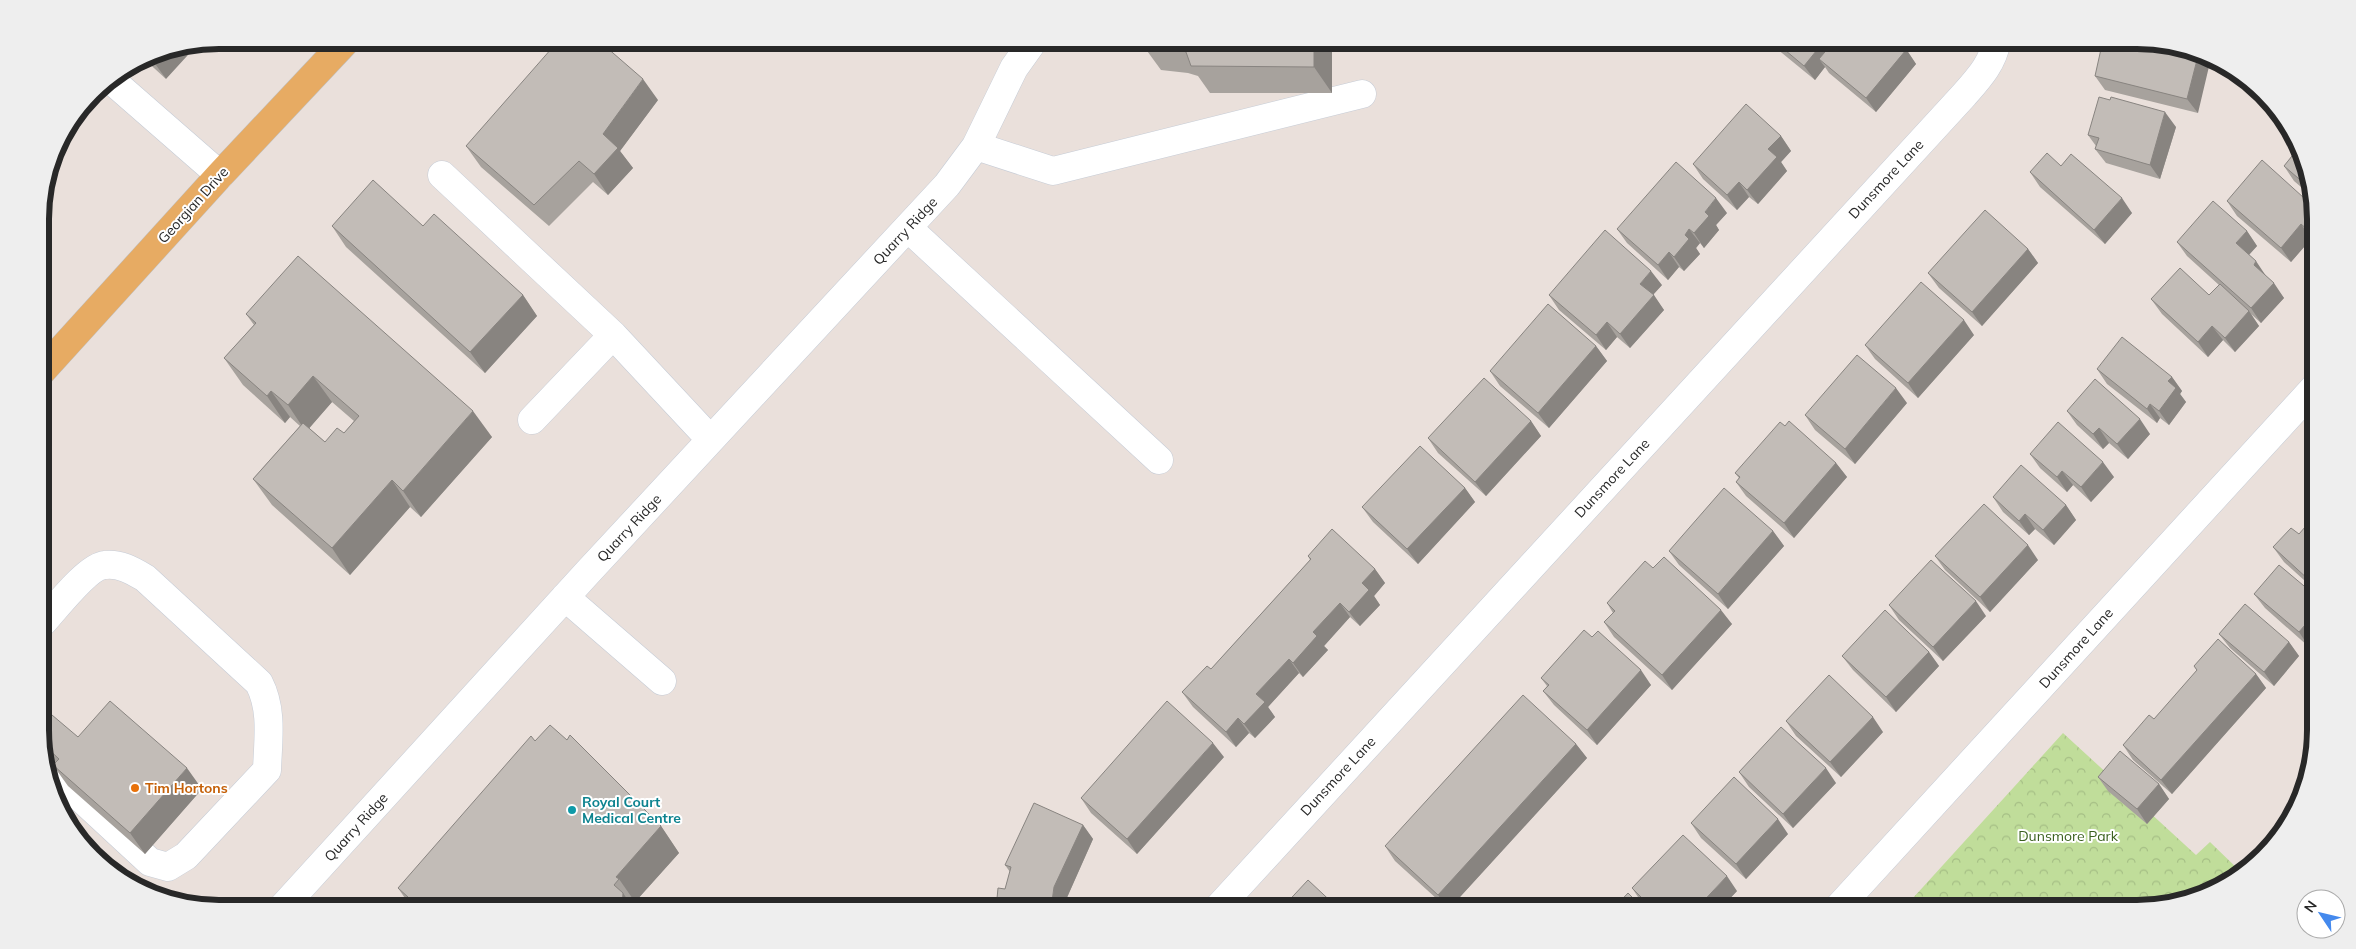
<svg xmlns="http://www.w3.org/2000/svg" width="2356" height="949" font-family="Mulish,sans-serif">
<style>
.park{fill:url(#park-crowns)}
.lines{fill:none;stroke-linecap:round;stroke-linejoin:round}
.minor-casing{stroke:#c6ccd6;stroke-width:29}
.major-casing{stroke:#bebebe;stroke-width:29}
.minor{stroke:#fff;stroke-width:28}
.major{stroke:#e7ab63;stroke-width:28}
.wall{fill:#a7a29d;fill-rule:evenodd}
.shaded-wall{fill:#888480}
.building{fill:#c2bcb7;stroke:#888480}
.food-dot{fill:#e8710a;stroke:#fff;stroke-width:2}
.culture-dot{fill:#0f9aa8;stroke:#fff;stroke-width:2}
.labels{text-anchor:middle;stroke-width:4;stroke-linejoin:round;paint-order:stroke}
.street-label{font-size:14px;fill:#282828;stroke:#fff}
.food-label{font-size:14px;font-weight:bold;fill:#c56008;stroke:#fff;text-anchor:start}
.culture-label{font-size:14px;font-weight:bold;fill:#0d838f;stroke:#fff;text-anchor:start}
.park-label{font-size:14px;fill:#3a601e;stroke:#fff}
.rim{fill:none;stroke:#282828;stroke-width:6}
</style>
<defs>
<pattern id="park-crowns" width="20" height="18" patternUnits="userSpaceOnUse" patternTransform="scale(1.25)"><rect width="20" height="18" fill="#c0dd9a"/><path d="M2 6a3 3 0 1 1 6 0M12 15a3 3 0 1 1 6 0" fill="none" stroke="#a5be85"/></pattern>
</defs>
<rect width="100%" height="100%" fill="#eae0db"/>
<path class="park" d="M2063,733L2196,855L2210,842L2243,874L2195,899L2148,909H1903Z"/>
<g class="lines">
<g class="minor-casing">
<path id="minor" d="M110,79L220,175
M976,146L1053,171L1362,94
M442,175L613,335L710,439
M908,228L1159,460
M532,420L613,335
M565,597L662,681
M43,622C55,609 88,566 105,565C120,563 133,571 145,578L259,683C273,710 268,740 267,770L186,856L168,867L150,862L43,763
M281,909L588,572L947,185L976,146L1014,68L1034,40
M1217,909L1964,95C1979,78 1993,63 1997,40
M1837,909L2315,387"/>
</g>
<g class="major-casing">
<path id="major" d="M41,372L220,175L347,40"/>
</g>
<use href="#minor" class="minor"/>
<use href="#major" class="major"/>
</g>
<path class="wall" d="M1141,40H1337L1332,45V93H1210L1198,76L1188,73L1161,70L1142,44Z
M1768,40H1900L1916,64L1876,112L1829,73L1825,67L1815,80L1771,44Z
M2134,44L2195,50L2198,113L2105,90L2095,76Z
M151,54L166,79L143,58Z
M658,100L620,151L633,168L608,195L593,182L549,226L481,167L466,146Z
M2110,100L2176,127L2160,179L2106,163L2095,149L2096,146L2088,135Z
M1781,136L1791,151L1781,162L1787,171L1758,204L1749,197L1737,210L1703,179L1693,164Z
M2296,151L2314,195V198L2294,181L2284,166Z
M2061,166L2132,213L2105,244L2040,187L2030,172Z
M2227,201L2314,207L2315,242L2311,239L2291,262L2237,216Z
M1727,213L1716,225L1719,230L1704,248L1700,243L1696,248L1700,254L1684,271L1679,267L1668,280L1627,243L1617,229Z
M332,226H423L523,295L537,316L485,373L346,247Z
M2247,231L2257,246L2249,255L2284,298L2261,323L2251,314L2259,326L2235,352L2223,340L2208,357L2162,314L2151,299L2209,295L2219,285L2187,256L2177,242Z
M2028,249L2038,263L1982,326L1939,288L1928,273Z
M1662,285L1653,295L1664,310L1630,348L1617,337L1606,350L1559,310L1549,295Z
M246,314L492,437L421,517L410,507L350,575L272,505L253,479L300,426L290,417L285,423L243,385L224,358L254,325ZM332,402L354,421L344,433L325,442L309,428Z
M1974,335L1918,398L1875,359L1865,345Z
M1596,346L1607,361L1549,428L1500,386L1490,371Z
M2097,369L2172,377L2182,391L2180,394L2186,402L2169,425L2160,418L2157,423L2107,384Z
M1907,403L1855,464L1815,430L1805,415Z
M2067,411L2150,434L2128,459L2109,443L2103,449L2077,425Z
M1531,421L1541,436L1486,496L1438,453L1428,438Z
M2030,454L2114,477L2091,502L2073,485L2067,492L2040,468Z
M1836,463L1847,477L1794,538L1746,496L1736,482L1739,478L1735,473Z
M1465,488L1475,502L1418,564L1373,522L1362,507Z
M1993,497L2066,505L2076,520L2054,545L2035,529L2029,535L2003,512Z
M2315,522L2316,591L2284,562L2273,547L2299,534Z
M1773,531L1784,546L1728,609L1679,565L1669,551Z
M1308,556L1375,569L1385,583L1374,596L1380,605L1360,626L1350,617L1324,646L1328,650L1303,677L1299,673L1268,707L1275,717L1255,738L1249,733L1236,747L1193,707L1182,692L1211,669L1310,560Z
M1935,556L2038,560L1990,612L1945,570Z
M1653,568L1732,624L1672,690L1614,637L1604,622L1613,613L1607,603Z
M2254,594L2316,596V639L2309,647L2265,608Z
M1889,605L1986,616L1943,661L1899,620Z
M2219,634L2289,642L2299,656L2274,686L2230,648Z
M1592,637L1651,685L1597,745L1554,705L1543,691L1547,686L1541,678Z
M1929,652L1939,666L1896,712L1853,670L1842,656Z
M2194,666L2256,674L2266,688L2172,794L2133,760L2123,745L2154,719L2197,671Z
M1786,721L1883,732L1841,777L1796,736Z
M43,724L78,737L202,789L145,854L68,786L53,765L55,763L48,756L43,750Z
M535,741L661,826L679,853L635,902L638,906L635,909H410L409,904L398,888Z
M1576,744L1587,758L1449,909H1448L1395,861L1385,846Z
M1224,757L1137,854L1091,813L1081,798Z
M1739,772L1836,783L1793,828L1749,787Z
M2098,777L2159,784L2169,799L2147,824L2108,791Z
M1691,823L1788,834L1746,879L1701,838Z
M1083,825L1093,839L1065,902L1005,889L1010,872L1005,865Z
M1632,888L1737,891L1720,909H1648L1642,903Z"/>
<path class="shaded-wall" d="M1314,40H1329L1332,45V93L1314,67Z
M1825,40H1847L1819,59L1825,67L1815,80L1804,66Z
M1895,40H1900L1916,64L1876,112L1866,98Z
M198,44L166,79L151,58L156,52Z
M2199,52L2211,58L2198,113L2187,99Z
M643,79L658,100L620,151L633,168L608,195L594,174L603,134Z
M2165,112L2176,127L2160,179L2150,165Z
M1781,136L1791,151L1781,162L1787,171L1758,204L1747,190L1768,149Z
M1739,182L1749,197L1737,210L1727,195Z
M1716,198L1727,213L1716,225L1719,230L1704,248L1694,233L1705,212Z
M2122,198L2132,213L2105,244L2094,230Z
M2301,224L2311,239L2291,262L2281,248Z
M1689,229L1700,243L1696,248L1700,254L1684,271L1674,257L1685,235Z
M2247,231L2257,246L2246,258L2236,243Z
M2028,249L2038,263L1982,326L1972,312Z
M1669,252L1679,267L1668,280L1658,265Z
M2256,261L2266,276L2254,265Z
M1651,271L1662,285L1650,298L1640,284Z
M2274,283L2284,298L2261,323L2251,308Z
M523,295L537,316L485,373L470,352Z
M1654,295L1664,310L1630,348L1620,334Z
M2249,311L2259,326L2235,352L2225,338Z
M1964,320L1974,335L1918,398L1908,383Z
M1607,322L1617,337L1606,350L1596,335Z
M2212,326L2223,340L2208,357L2198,342Z
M1596,346L1607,361L1549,428L1538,413Z
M313,376L332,402L306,432L288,405Z
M2172,377L2182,391L2180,394L2186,402L2169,425L2159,411L2168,381Z
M1896,388L1907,403L1855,464L1845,449Z
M271,391L290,417L285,423L267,396Z
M2150,404L2160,418L2157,423L2147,409Z
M473,411L492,437L421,517L403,491Z
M2140,419L2150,434L2128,459L2117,444Z
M1531,421L1541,436L1486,496L1475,482Z
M2099,428L2109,443L2103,449L2093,434Z
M2103,462L2114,477L2091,502L2081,487Z
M1836,463L1847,477L1794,538L1784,523Z
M2062,471L2073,485L2067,492L2057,477Z
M392,480L410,507L350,575L332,548Z
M1465,488L1475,502L1418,564L1407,549Z
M2066,505L2076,520L2054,545L2043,530Z
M2025,514L2035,529L2029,535L2019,521Z
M1773,531L1784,546L1728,609L1718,594Z
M2028,545L2038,560L1990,612L1980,597Z
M1375,569L1385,583L1374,596L1380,605L1360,626L1349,612L1362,583Z
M1976,601L1986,616L1943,661L1933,647Z
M1340,603L1350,617L1324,646L1328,650L1303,677L1293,663L1313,632Z
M1721,610L1732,624L1672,690L1662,675Z
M2316,612V639L2309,647L2299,632Z
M2289,642L2299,656L2274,686L2264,672Z
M1929,652L1939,666L1896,712L1886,697Z
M1289,659L1299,673L1268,707L1275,717L1255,738L1244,724L1256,694Z
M1641,670L1651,685L1597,745L1587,730Z
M2256,674L2266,688L2172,794L2161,780Z
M1873,717L1883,732L1841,777L1830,762Z
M1238,718L1249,733L1236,747L1226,732Z
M1213,743L1224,757L1137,854L1127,839Z
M1576,744L1587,758L1449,909H1448L1438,895Z
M187,768L202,789L145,854L130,833Z
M1826,768L1836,783L1793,828L1783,814Z
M2159,784L2169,799L2147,824L2137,809Z
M1778,819L1788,834L1746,879L1736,864Z
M1083,825L1093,839L1065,902L1064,909H1051L1054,887Z
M661,826L679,853L635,902L619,879L616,877Z
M1727,876L1737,891L1720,909H1696Z
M623,893L634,909H622Z"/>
<path class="building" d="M559,40H598L643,79L603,134L618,148L594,174L579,161L534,205L466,146Z
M1141,40H1314V67L1191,66L1186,52L1170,46L1142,44Z
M1773,40H1825L1804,66Z
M1835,40H1895L1906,50L1866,98L1819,59Z
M2103,40H2116L2134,44L2135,40H2137L2195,50L2199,52L2187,99L2095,76Z
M156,52L151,58L148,55L151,54Z
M2099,97L2110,100L2111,97L2165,112L2150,165L2095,149L2099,138L2088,135Z
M1746,104L1781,136L1768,149L1777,157L1747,190L1739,182L1727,195L1693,164Z
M2296,151L2312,190L2284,166Z
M2047,153L2061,166L2071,154L2122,198L2094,230L2030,172Z
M2262,160L2314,207L2315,236L2301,224L2281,248L2227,201Z
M1676,162L1716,198L1705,212L1709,216L1694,233L1689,229L1685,235L1689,239L1674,257L1669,252L1658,265L1617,229Z
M373,180L423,226L434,214L523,295L470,352L332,226Z
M2213,201L2247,231L2236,243L2256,261L2254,265L2274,283L2251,308L2177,242Z
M1985,210L2028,249L1972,312L1928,273Z
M1605,230L1651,271L1640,284L1654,295L1620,334L1607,322L1596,335L1549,295Z
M298,256L473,411L403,491L392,480L332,548L253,479L303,423L325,442L337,428L344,433L359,416L313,376L288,405L271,391L267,396L224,358L256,323L246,314Z
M2180,268L2209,295L2220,284L2249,311L2225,338L2212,326L2198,342L2151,299Z
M1921,282L1964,320L1908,383L1865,345Z
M1548,304L1596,346L1538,413L1490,371Z
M2122,337L2172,377L2168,381L2176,388L2159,411L2150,404L2147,409L2097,369Z
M1857,355L1896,388L1845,449L1805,415Z
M1484,378L1531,421L1475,482L1428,438Z
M2095,379L2140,419L2117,444L2099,428L2093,434L2067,411Z
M1789,421L1836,463L1784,523L1736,482L1740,477L1735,473L1780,422L1785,426Z
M2058,422L2103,462L2081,487L2062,471L2057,477L2030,454Z
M1420,446L1465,488L1407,549L1362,507Z
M2021,465L2066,505L2043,530L2025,514L2019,521L1993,497Z
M1724,488L1773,531L1718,594L1669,551Z
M1984,504L2028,545L1980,597L1935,556Z
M2315,504V512L2311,508Z
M2312,519L2315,522L2316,576L2315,575L2309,580L2273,547L2291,528L2299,534Z
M1332,529L1375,569L1362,583L1369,590L1349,612L1340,603L1313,632L1317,636L1293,663L1289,659L1256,694L1265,702L1244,724L1238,718L1226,732L1182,692L1207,666L1211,669L1311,559L1308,556Z
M1664,557L1721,610L1662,675L1604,622L1615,611L1607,603L1645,561L1653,568Z
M1931,560L1976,601L1933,647L1889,605Z
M2279,565L2316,596V612L2299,632L2254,594Z
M2245,604L2289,642L2264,672L2219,634Z
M1885,610L1929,652L1886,697L1842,656Z
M1584,630L1592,637L1598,631L1641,670L1587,730L1543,691L1549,685L1541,678Z
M2218,639L2256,674L2161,780L2123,745L2149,715L2154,719L2197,670L2194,666Z
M1829,675L1873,717L1830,762L1786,721Z
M1523,695L1576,744L1438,895L1385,846Z
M110,701L187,768L130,833L53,765L59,759L43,744V724L52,715L78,737Z
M1167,701L1213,743L1127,839L1081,798Z
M550,725L567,740L570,735L661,826L616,877L619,879L614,885L623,893L622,909H410L408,897L398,888L531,736L535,741Z
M1781,727L1826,768L1783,814L1739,772Z
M2120,751L2159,784L2137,809L2098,777Z
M1734,777L1778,819L1736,864L1691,823Z
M1034,803L1083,825L1054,887L1051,909H996L998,888L1005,889L1011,867L1005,865Z
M2287,823L2281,835L2279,834Z
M1683,835L1727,876L1696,909H1653L1632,888Z
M1308,880L1339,909H1281Z
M1628,893L1644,909H1613Z"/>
<circle class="food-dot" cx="135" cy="788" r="5"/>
<circle class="culture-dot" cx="572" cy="810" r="5"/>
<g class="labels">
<g class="street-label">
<text transform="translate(1886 179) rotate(-47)" y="5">Dunsmore Lane</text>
<text transform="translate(193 205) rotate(-48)" y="5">Georgian Drive</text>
<text transform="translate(905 231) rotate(-47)" y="5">Quarry Ridge</text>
<text transform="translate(1612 478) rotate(-47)" y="5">Dunsmore Lane</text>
<text transform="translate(629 528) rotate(-47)" y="5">Quarry Ridge</text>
<text transform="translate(2076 648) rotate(-48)" y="5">Dunsmore Lane</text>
<text transform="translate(1338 776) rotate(-47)" y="5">Dunsmore Lane</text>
<text transform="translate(356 827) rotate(-48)" y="5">Quarry Ridge</text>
</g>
<g class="food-label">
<text x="145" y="793">Tim Hortons</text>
</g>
<g class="culture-label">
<text x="582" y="807">Royal Court<tspan x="582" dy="16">Medical Centre</tspan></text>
</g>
<g class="park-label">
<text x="2068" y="841">Dunsmore Park</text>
</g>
</g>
<path d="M0 0H2356V949H0ZM219 49H2137A170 170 0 0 1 2307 219V730A170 170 0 0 1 2137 900H219A170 170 0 0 1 49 730V219A170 170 0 0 1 219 49Z" fill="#eee" fill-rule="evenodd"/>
<path class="rim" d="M219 49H2137A170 170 0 0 1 2307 219V730A170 170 0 0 1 2137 900H219A170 170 0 0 1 49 730V219A170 170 0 0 1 219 49Z"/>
<g transform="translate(2321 914) rotate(305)"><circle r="24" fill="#ffffff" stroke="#a9a9a9"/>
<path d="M0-4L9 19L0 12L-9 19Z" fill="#4489ed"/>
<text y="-8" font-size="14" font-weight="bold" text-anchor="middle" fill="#282828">N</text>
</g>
</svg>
